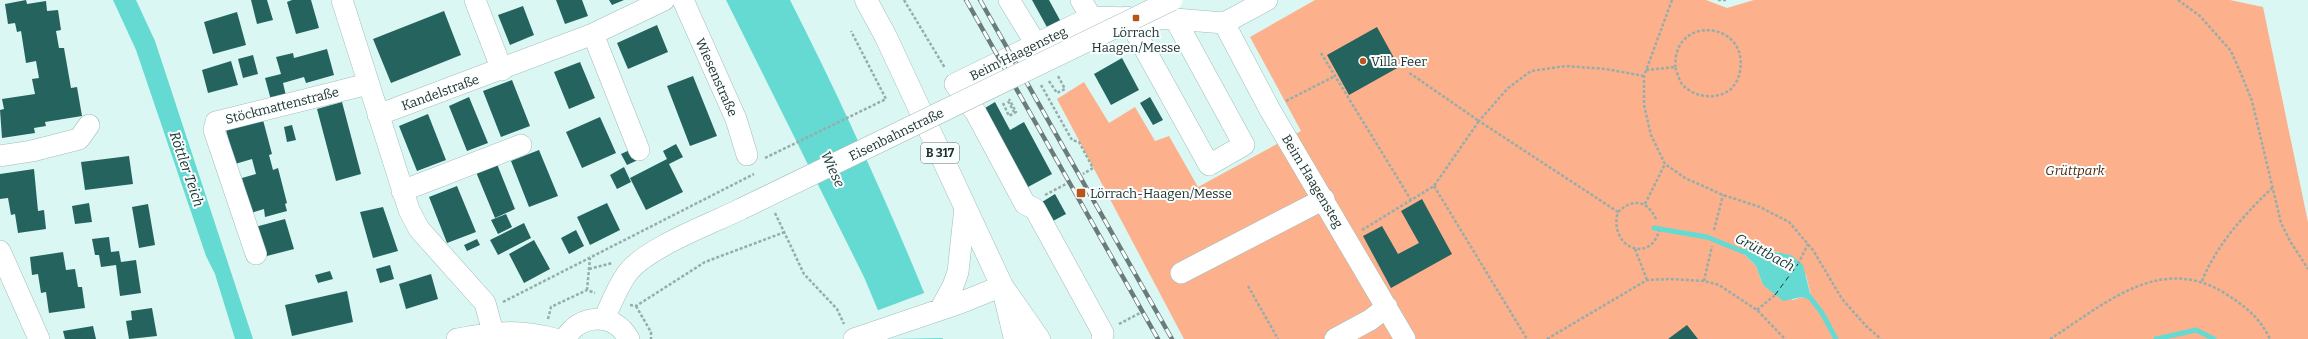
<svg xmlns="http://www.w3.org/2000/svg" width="2308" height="339" font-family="Bitter,serif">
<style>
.green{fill:#fcb18c;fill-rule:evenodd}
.water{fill:#65dad2}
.pier{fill:#daf7f4}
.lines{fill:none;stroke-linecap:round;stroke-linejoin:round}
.stream{stroke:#65dad2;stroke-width:5}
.ferry{stroke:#1b312f;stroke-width:1;stroke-dasharray:5 4;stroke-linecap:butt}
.building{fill:#25635f}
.minor-casing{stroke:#a1bdba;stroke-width:22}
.major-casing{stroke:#a1bdba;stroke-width:23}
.path{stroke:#96adaa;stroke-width:2.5;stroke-dasharray:3 2;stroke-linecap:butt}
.minor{stroke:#fff;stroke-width:21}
.major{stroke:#fff;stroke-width:22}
.rail-casing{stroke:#697c7a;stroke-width:4.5}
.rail{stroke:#f9fffe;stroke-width:3;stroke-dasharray:9;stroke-linecap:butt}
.minor-bridge-casing{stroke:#a1bdba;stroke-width:22;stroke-linecap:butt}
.minor-bridge{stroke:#fff;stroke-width:21}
.poi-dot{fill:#b75618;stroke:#f9fffe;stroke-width:1.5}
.labels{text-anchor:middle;stroke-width:4;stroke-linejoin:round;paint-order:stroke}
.shield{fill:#f9fffe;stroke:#646e6d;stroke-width:1}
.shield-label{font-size:12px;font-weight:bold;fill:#24302f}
.poi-label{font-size:13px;fill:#24302f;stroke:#f9fffe;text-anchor:start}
.street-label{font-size:13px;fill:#24302f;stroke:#f9fffe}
.park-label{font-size:13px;font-style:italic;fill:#4f1f01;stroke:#f9fffe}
.water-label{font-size:14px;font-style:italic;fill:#1b312f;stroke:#f9fffe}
</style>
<rect width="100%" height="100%" fill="#daf7f4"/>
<path class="green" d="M1315,0H1706L1727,8L1754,0H2230L2263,7L2308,222V339H1184L1057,99L1084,82L1109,123L1135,107L1155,141L1169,136L1198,187L1301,131L1250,37ZM1739,249L1778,252L1806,275L1812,300L1802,297L1793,300L1763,285L1756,266Z"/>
<path class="water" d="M113,0H136L155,41L253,339H235L215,274L206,256L136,50Z
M726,0H790C846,110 897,224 943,339H890L864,277Z
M1753,248L1791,255L1803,265L1812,301L1802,297L1783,301L1763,285L1756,266L1739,249Z"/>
<path class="pier" d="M927,292L945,338L888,339L876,311Z"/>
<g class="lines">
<path class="stream" d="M1654,228L1707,237L1744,252
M1809,296L1822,313L1836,339
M2156,339L2196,330L2214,339"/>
<path class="ferry" d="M1775,295L1798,264"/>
</g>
<path class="building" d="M26,0L27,4L46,1L47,11L58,10L61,30L56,31L59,48H64L71,88L77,87L82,116L45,122L46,126L34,128L35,133L2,138L0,110L4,109L2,99L35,94L32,79L39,78L36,61L26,63L21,31L17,32L15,23L8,24L5,4Z
M251,0H267L273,20L257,24Z
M292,0H311L319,28L296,34L287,2Z
M556,0H582L588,16L565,24Z
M609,0H624L612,5Z
M1032,0H1049L1061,22L1048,29Z
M523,6L534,35L510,45L498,15Z
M444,11L461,55L391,83L373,39Z
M237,12L246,45L213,54L204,22Z
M657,25L668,52L628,69L617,43Z
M1377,27L1399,67L1349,95L1327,55Z
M327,49L334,75L306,83L304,77L283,83L286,96L271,100L265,78L281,74L276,57L293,53L294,58Z
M253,55L258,74L243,78L238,59Z
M1122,58L1139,90L1111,105L1094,74Z
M231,61L238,85L208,93L202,70Z
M580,62L595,98L569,109L554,72Z
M693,76L717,136L690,146L667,86Z
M512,80L530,126L501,137L483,91Z
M469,97L488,143L467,151L449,106Z
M1150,97L1163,120L1153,125L1140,103Z
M342,102L361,174L336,181L317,109Z
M995,102L1010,130L1024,122L1052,174L1028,187L985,108Z
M428,114L446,160L417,171L399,126Z
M600,117L616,153L582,168L566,132Z
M263,120L272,154L269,155L273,170L278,168L287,203L285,204L287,211L265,217L264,209L251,213L242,178L256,174L252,159L235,164L226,130Z
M292,125L296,140L287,142L284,127Z
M676,144L683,157L669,164L683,192L646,210L630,178L667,159L663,151Z
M634,148L640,159L627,165L621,154Z
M539,150L558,196L529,207L511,161Z
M129,156L133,184L85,190L81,162Z
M497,164L515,209L495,218L476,172Z
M624,167L631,182L617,189L610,175Z
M34,169L38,211L44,210L46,229L18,233L15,214L11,215L8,198L0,199V174Z
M457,186L476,232L447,243L429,197Z
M1055,194L1066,214L1053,221L1042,202Z
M1422,199L1452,254L1391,288L1363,236L1382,226L1398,254L1419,243L1401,211Z
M89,203L92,222L75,224L72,206Z
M607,203L620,230L590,245L577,217Z
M148,204L155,245L139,248L132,207Z
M383,207L398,251L373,258L360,212Z
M506,214L512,227L498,234L491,220Z
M285,219L294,249L263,257L255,227Z
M524,223L531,238L498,255L490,240Z
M576,230L584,246L569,254L561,238Z
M109,237L111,252L119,251L121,262L136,260L141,293L120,296L116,265L101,267L99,255H95L92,239Z
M477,239L480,245L467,251L464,245Z
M534,240L550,269L524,283L509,254Z
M63,252L66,270L75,269L78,287H82L85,308L49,313L46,292L41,293L38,274L32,275L30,257Z
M390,265L394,279L380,283L376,269Z
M330,271L333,279L318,283L315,275Z
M431,274L438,299L406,309L399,284Z
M347,291L353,322L292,336L285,305Z
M152,308L157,336L129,339L126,321L132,320L131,311Z
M1687,325L1698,339H1668Z
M93,326L96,339H65L63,331Z"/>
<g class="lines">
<g class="minor-casing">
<path id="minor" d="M342,0L409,210L419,229L485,303L493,332
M475,0L502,70
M683,0L736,119L747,155
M1009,0L1036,44
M1081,0L1091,17
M1127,17L1209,165L1244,145L1175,19
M1224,23L1270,110L1405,339
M593,34L639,150
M378,115L593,34L664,0
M0,156L32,151L79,139L89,125
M402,191L521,145
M0,251L39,339
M256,254L214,130L216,122L368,84
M1181,273L1324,199
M940,310L953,286L958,272L965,207
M604,319C611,304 617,288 626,275C644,248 711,224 741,209
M457,339C494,332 518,329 555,339
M565,339C580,313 614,312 629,339
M854,339L960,303L1002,286
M1102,339L1103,333L1035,209L1025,204L976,113L955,84L1091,17L1175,19L1224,23L1267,0
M1335,339L1370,320L1387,307"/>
</g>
<g class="major-casing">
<path id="major" d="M866,0L886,37L1002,286L1039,339
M1004,293L1015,339"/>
</g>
<path class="path" d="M904,0L945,68
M1672,0L1644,76V105L1651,135L1665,164L1685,178L1723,195L1760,207L1789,222L1813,250L1842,299L1866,326L1881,339
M1718,0H1728
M2178,0L2200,16L2231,51L2242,76L2252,101L2281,223L2290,241L2308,269
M1321,53L1411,200
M1646,70L1675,67C1677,72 1679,80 1682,84C1694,98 1716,100 1730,90C1735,85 1739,78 1740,71C1748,26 1688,16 1677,52C1675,57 1676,63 1675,67
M1644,76L1606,69L1566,66L1531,71L1508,88L1479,121L1618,212C1608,246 1649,265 1659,231
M1049,81L1057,93L1065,89L1058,76
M1041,85L1072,140L1079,142L1093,168L1083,174
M1008,101L1014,112
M1286,101L1335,76
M1003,103L1009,116L1016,112L1009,99
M765,158L886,99L851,31
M1434,186L1527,339
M1045,195L1066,184
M1645,204L1665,164
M1618,212C1633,198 1647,200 1656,219
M775,213L804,274L837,309L844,324
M1362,230L1434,186L1479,121L1408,72
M1714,230L1723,195
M1635,249L1647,280
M1798,264L1808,244
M589,269L612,263
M1704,281L1712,246
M2202,281C2217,244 2244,215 2272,188
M1248,286L1278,339
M587,290L590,258
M503,302L754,174
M630,305L636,306L705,262L785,232
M636,306L651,332V339
M1757,310L1775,295
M548,319L551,307L587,290L595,293
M1119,324L1140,313
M1547,339L1647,280L1670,279L1704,281L1719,285L1757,310L1785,339
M2050,339C2104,305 2160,252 2226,294C2245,306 2260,318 2270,339"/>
<use href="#minor" class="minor"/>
<use href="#major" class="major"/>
<g class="rail-casing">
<path id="rail" d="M966,0L1158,339
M980,0L1172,339"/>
</g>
<use href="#rail" class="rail"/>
<g class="minor-bridge-casing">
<path id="minor-bridge" d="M741,209L1172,0"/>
</g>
<use href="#minor-bridge" class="minor-bridge"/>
</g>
<g class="poi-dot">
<rect x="1132" y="14" width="8" height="8" rx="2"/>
<circle cx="1363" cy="61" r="4"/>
<rect x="1076" y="188" width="10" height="10" rx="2"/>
</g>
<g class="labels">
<rect class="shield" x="921" y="143" width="38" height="20" rx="3"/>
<g class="shield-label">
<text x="940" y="157">B 317</text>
</g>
<g class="poi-label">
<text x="1136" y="37" text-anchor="middle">Lörrach<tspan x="1136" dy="15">Haagen/Messe</tspan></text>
<text x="1371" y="66">Villa Feer</text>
<text x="1090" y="198">Lörrach-Haagen/Messe</text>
</g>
<g class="street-label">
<text transform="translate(1018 53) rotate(-26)" y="5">Beim Haagensteg</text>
<text transform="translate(717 77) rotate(66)" y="5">Wiesenstraße</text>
<text transform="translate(440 92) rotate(-20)" y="5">Kandelstraße</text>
<text transform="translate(282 105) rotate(-14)" y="5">Stöckmattenstraße</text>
<text transform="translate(896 134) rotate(-26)" y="5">Eisenbahnstraße</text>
<text transform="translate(1313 181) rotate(59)" y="5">Beim Haagensteg</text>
</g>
<g class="park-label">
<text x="2075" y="175">Grüttpark</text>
</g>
<g class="water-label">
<text transform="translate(187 169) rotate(71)" y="5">Röttler Teich</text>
<text transform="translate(833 169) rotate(65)" y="5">Wiese</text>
<text transform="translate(1765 252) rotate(28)" y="5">Grüttbach</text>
</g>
</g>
</svg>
